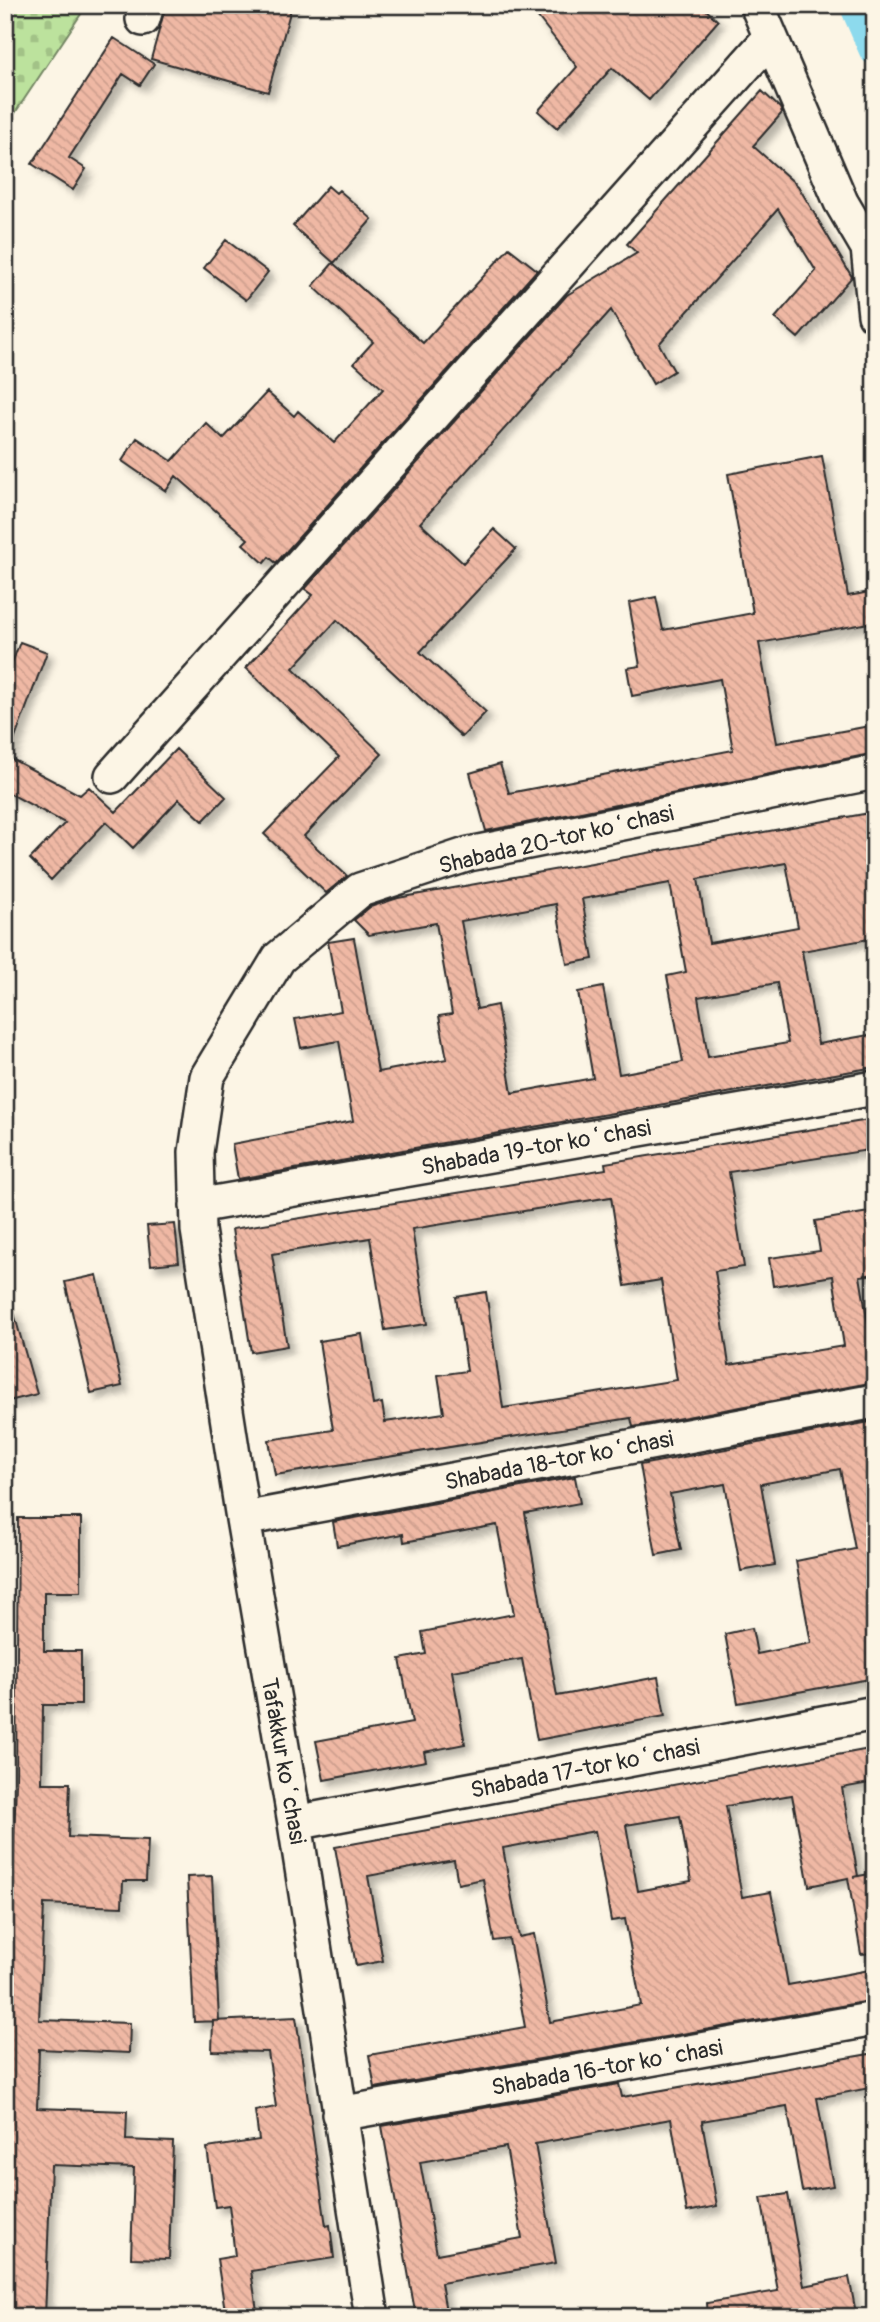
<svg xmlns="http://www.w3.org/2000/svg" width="880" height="2322" font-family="Pangolin,sans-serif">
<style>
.cemetery{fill:url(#cemetery-stones);stroke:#748664;stroke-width:2}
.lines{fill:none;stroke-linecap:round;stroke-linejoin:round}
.canal{stroke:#8ddaed;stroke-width:33}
.building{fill:url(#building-back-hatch);stroke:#2b2b2b;stroke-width:2;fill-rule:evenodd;filter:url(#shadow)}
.street-casing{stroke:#2b2b2b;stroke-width:38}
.street{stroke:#fcf5e5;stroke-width:33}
.labels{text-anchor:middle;stroke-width:5;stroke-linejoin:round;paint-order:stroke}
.street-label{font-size:23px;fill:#2b2b2b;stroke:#fcf5e5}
</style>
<defs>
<pattern id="cemetery-stones" width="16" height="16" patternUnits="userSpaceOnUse" patternTransform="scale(1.75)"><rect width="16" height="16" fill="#bce29d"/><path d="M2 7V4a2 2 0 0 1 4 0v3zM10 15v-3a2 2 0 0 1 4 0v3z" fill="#a2c287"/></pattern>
<pattern id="building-back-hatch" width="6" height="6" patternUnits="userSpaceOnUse" patternTransform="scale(1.75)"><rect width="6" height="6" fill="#efb8a4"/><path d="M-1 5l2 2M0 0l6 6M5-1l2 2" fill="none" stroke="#cd9e8d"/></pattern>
<filter id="shadow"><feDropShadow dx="6" dy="6" stdDeviation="3.5" flood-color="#0004"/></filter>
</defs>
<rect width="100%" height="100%" fill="#fcf5e5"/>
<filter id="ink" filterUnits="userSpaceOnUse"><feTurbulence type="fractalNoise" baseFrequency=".0143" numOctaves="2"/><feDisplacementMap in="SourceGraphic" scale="14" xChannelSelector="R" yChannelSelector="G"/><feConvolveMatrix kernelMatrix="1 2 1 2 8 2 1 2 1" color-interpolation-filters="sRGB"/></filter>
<g filter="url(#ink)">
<path class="cemetery" d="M5,5H87L5,128Z"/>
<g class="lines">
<path class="canal" d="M856,5L875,49"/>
</g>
<path class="building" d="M166,5H292L268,92L151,59Z
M551,5H701L718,21L649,100L612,68L557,128L538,111L577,67L537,16Z
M114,38L154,64L140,85L123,74L69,158L86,169L73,190L32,164Z
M762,91L780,108L782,113L753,146L798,186L852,277L798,338L775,318L816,271L778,209L659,344L674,371L653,384L611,310L420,523L463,563L494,529L516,549L420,652L486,712L462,737L337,620L293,668L382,754L304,836L347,876L326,893L264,834L339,757L246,668L313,595L305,589L567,295L637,253L627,244Z
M328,186L336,193L339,190L372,219L334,263L293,226Z
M226,240L268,272L246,300L204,268Z
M509,248L537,270L276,563L269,557L264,563L243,544L248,539L176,476L166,491L122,461L137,438L172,461L206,423L223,439L267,392L294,416L298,411L334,443L383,389L354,363L373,342L313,286L333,263L423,343Z
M822,456L848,596L875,591V622L759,643L777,743L875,725V753L486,831L470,773L500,764L509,793L733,750L720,679L632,696L627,668L640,666L629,603L656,597L663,630L753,613L728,474Z
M20,642L47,652L8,757L80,795L89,787L116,812L176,749L226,797L203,821L179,799L133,848L106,822L51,880L30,859L65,823L5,791V681Z
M875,812V938L802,951L818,1044L875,1034V1067L238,1179L232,1144L353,1121L339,1041L301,1048L295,1019L341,1011L328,942L354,938L378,1072L447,1059L439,1016L452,1014L436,923L369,935L354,920L370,907L398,898ZM786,863L798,927L709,943L698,879ZM670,883L686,972L667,976L683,1062L619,1074L603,987L578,992L593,1078L512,1093L497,1005L477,1009L461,921L556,904L567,964L593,959L582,899ZM777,983L788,1043L708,1057L698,997Z
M875,1119V1149L729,1172L744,1267L715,1271L729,1365L844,1346L833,1276L773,1286L769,1258L820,1251L815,1221L875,1211V1274L860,1276L870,1336L875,1335V1382L633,1427L631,1418L275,1475L269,1440L333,1430L319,1341L362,1334L373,1405L382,1403L385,1422L444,1413L438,1375L467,1371L456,1297L486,1292L503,1408L677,1380L661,1280L625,1286L611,1197L412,1229L427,1324L385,1330L370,1238L272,1254L287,1346L251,1352L232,1229L606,1169L605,1163Z
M175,1224L179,1262L151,1265L147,1226Z
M97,1275L122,1386L91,1393L65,1282Z
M13,1310L37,1394L5,1402V1311Z
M875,1421V1583L868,1584L875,1622V1678L738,1703L725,1634L752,1628L757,1654L811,1643L796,1561L855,1549L840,1469L761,1484L775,1565L741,1571L725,1484L670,1494L681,1550L656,1555L640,1465Z
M575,1477L580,1503L525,1513L557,1696L658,1677L665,1716L537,1740L522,1659L452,1671L465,1744L424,1752L426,1761L324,1780L316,1741L412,1723L400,1659L426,1654L422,1632L514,1614L497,1525L404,1542L403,1534L337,1546L333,1522Z
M18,1518H81V1592H44V1651H81V1705H43L42,1783H70L68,1837L148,1840L146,1881H123L122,1907L44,1904L39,2020L130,2023L129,2053L39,2049L37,2108L127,2111L126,2140L173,2142L169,2259L131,2258L134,2168L51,2165L45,2317H5V2076L16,1782Z
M875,1748V1782L842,1788L858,1876L853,1877L875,1873V1953L861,1954L848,1878L809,1886L792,1795L726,1806L742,1897L771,1892L788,1985L875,1969V2000L375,2088L369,2055L525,2027L509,1939L494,1941L483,1879L458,1884L454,1860L368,1876L383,1961L356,1966L335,1847ZM680,1816L691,1881L638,1891L626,1825ZM595,1831L611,1921L625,1919L641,2005L550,2022L534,1934L519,1937L503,1848Z
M212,1876L219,2021L194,2022L187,1877Z
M296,2017L326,2226L330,2225L334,2258L251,2271L258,2317H226L217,2259L235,2256L229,2205L215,2207L207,2148L259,2140L255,2111L276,2107L268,2052L212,2051L213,2021Z
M875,2053V2087L817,2098L833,2186L802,2191L787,2106L702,2121L717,2206L687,2212L671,2119L535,2144L556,2263L441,2283L447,2317H416L382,2126L619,2084L622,2097ZM506,2147L522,2238L437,2254L420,2162Z
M788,2194L804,2286L849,2277L856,2313L832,2317H708L707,2303L778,2291L761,2198Z"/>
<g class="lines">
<g class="street-casing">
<path id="street" d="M757,5L841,202L868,248
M143,19L147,5
M875,228L868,248L875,315
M112,776L770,38
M197,1206L875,1088
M243,1519L875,1401
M295,1823L875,1713
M339,2114L875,2019
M372,2317L295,1823L243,1519L198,1230L196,1152L207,1077L279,958L360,890L469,854L875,772"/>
</g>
<use href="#street" class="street"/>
</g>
</g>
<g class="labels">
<g class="street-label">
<text transform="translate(556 839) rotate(-13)" y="8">Shabada 20-tor koʻchasi</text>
<text transform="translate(536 1147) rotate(-10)" y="8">Shabada 19-tor koʻchasi</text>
<text transform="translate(559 1460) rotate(-11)" y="8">Shabada 18-tor koʻchasi</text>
<text transform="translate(284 1761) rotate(80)" y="8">Tafakkur koʻchasi</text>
<text transform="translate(585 1768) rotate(-11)" y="8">Shabada 17-tor koʻchasi</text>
<text transform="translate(607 2067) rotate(-10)" y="8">Shabada 16-tor koʻchasi</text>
</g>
</g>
<rect width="880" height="2322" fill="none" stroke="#fcf5e5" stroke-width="28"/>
<rect x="14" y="14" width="852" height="2294" fill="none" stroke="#2b2b2b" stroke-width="2.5" filter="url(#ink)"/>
</svg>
